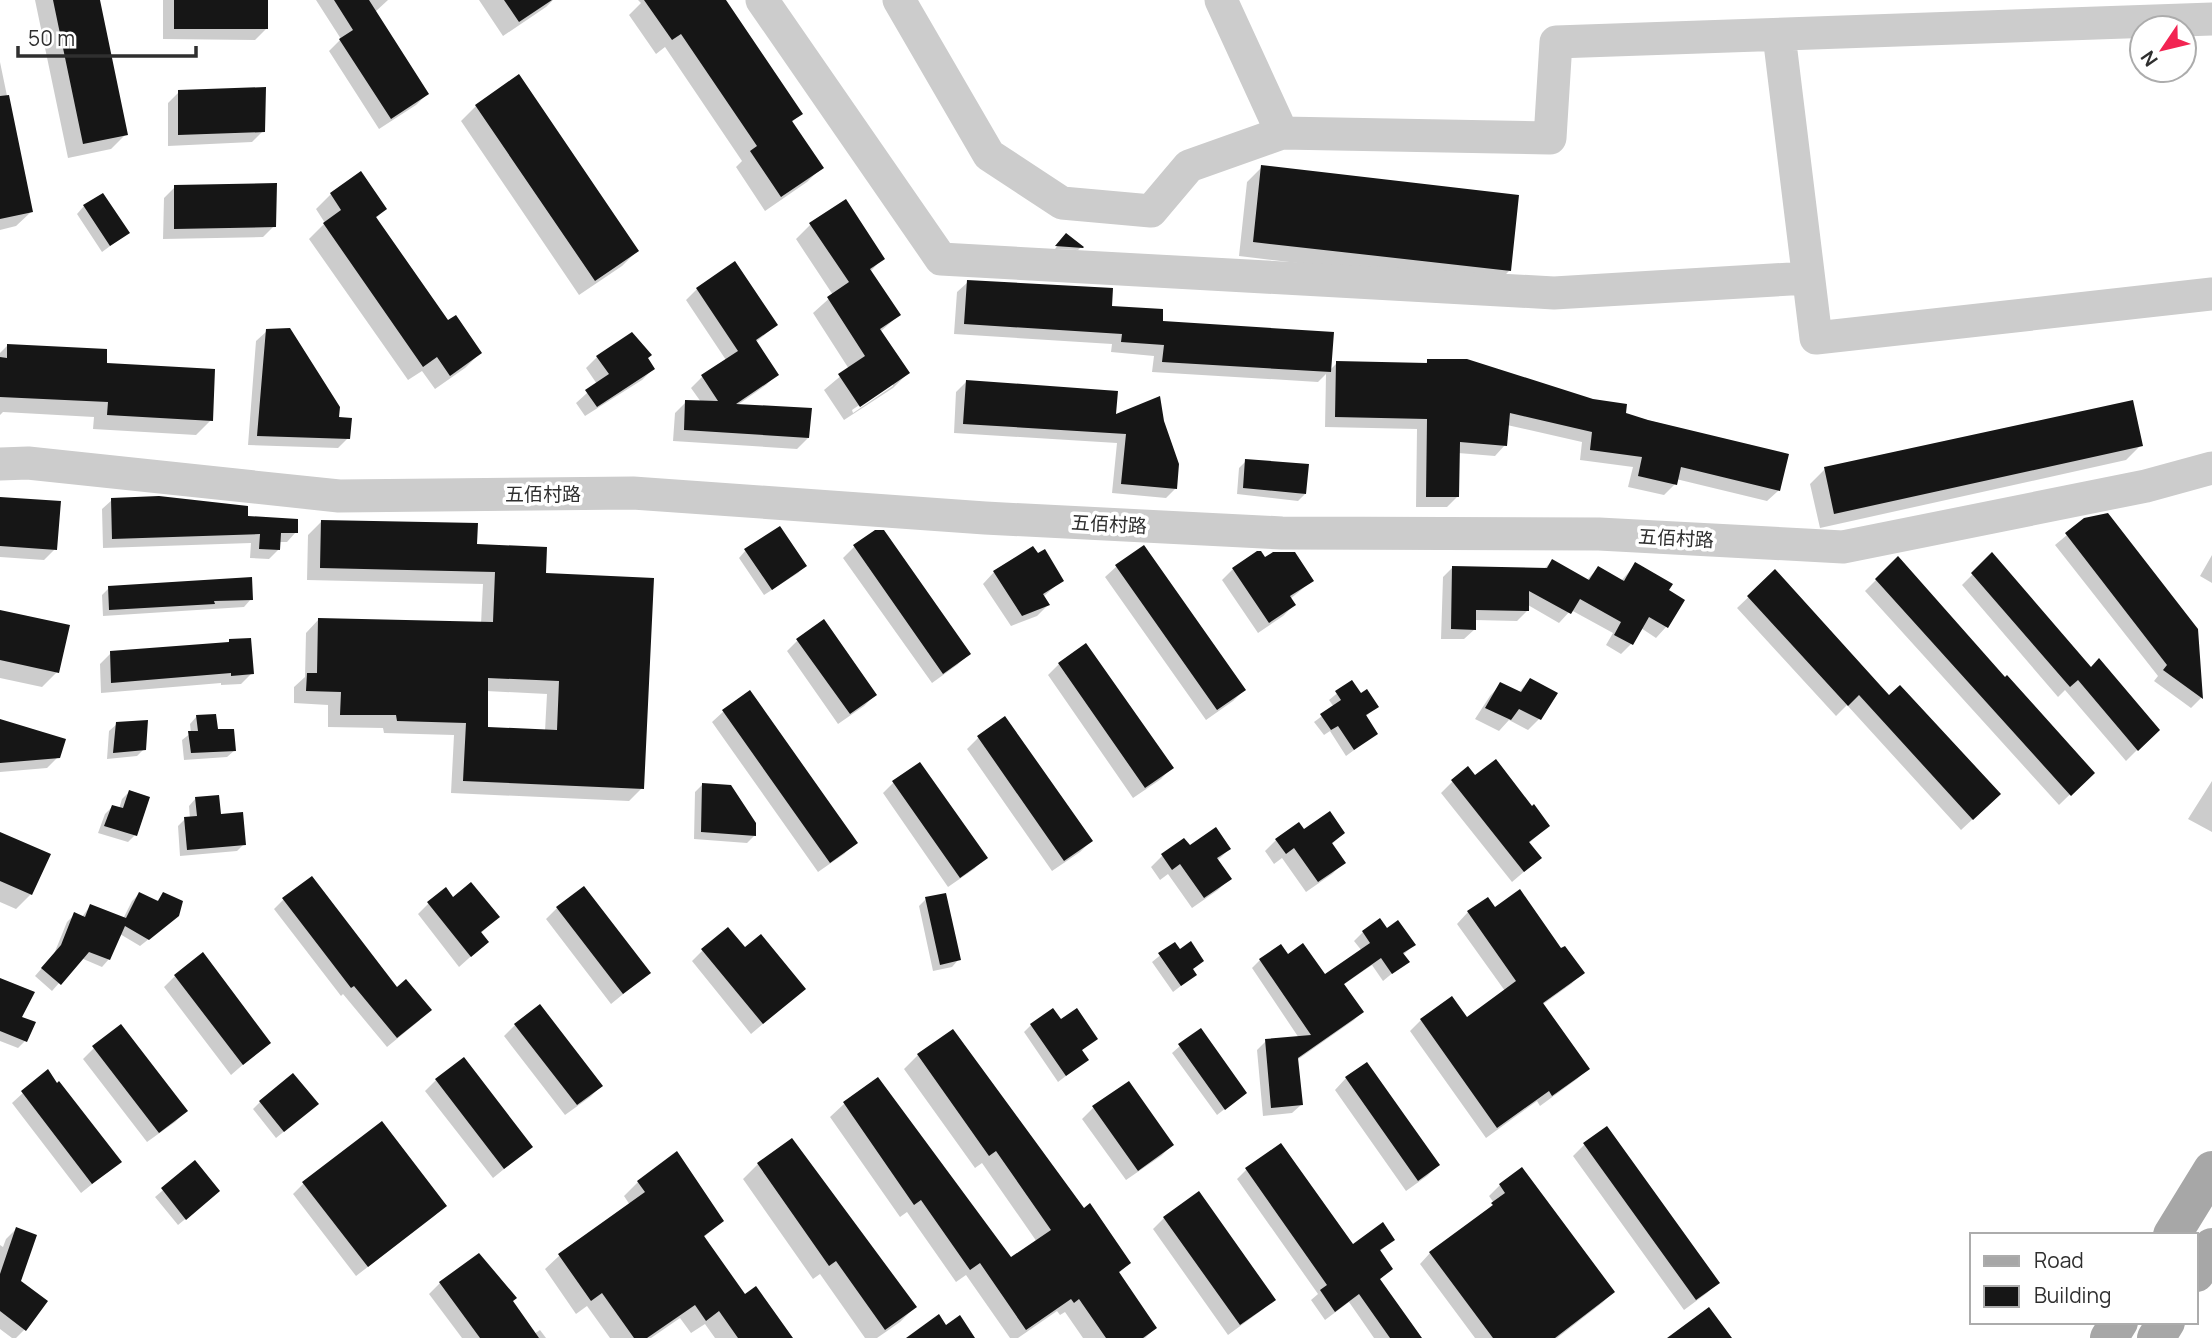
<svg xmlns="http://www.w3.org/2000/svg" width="2212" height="1338" font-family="Manrope,'Noto Sans SC',sans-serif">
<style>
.shadow{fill:#0003;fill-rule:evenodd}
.building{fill:#161616;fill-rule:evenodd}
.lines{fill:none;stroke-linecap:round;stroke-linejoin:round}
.minor{stroke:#ccc;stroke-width:33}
.major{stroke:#a7a7a7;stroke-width:38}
.labels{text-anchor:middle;stroke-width:7;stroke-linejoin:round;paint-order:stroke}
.street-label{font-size:19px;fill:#2f2f2f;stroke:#fff}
</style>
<rect width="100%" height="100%" fill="#fff"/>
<path class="shadow" d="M35,0H98L126,134L111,149L68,158Z
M163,0H266V29L255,40L163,39Z
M316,0H388L375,12L427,94L416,105L379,129L329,51L341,39Z
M479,0H553L546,7L503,36Z
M638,0H711L801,113L791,123L822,167L807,182L765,211L736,167L742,161L665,47L656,54L629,15L641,3Z
M0,62L31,212L16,226L0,230Z
M179,92L263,131L252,142L168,146V103Z
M476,106L637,251L622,266L579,295L461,121Z
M1262,167L1509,271L1494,286L1239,256L1247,182Z
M175,187L274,226L263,237L163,239L164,198Z
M331,194L385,209L375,219L447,323L480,353L465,368L435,389L422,371L408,380L309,239L325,223L316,209Z
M84,206L128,233L102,252L77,214Z
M811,224L882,259L870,272L899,315L880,332L908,373L893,388L844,420L824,390L849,369L813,313L833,295L796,239ZM893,382V386L853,413L852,410Z
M1063,238L1081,247L1078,250L1055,249Z
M968,282L1110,307L1329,371L1337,363L1424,365L1428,361L1624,414L1787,456L1778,491L1767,501L1676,479L1675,484L1664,495L1628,487L1633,467L1580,460L1582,442L1507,425L1505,445L1495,456L1458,453V496L1447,507H1416L1417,429L1325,427L1326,374L1318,382L1152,372L1154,356L1111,352L1112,344L954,334L957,292Z
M697,289L776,325L756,342L777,374L766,385L736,406L808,438L797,449L673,441L675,413L686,402H701L691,388L702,377L726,360L686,300Z
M267,331L337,418L348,438L338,448L248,445L256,341Z
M8,345L105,365L211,420L196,435L93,429L94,417L3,412L0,415V353Z
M597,357L646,359L653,369L642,380L585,416L576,403L597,384L586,368Z
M966,382L1114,416L1176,488L1166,498L1112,493L1117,443L954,433L956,392Z
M2141,445L2126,460L1820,528L1810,484L1825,469Z
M1246,461L1305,494L1298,501L1237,494L1239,468Z
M0,499L55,549L44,560L0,557Z
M112,500L247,518L296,532L287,542H279V549L269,559L250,558L251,543L103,548L102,509Z
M2085,520L2196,630L2201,698L2191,708L2154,681L2158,676L2055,545Z
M321,522L475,546L544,575L642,788L629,801L451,793L454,735L384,733L383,728L328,727V705L294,703V687L305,677L306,633L319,619L481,624L483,584L307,580L308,535ZM486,691L547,694L545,731L486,728Z
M876,531L969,654L957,665L932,683L843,558L854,547Z
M746,550L805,566L798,573L764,595L739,558Z
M1038,555L1062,580L1043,597L1048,605L1037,616L1011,626L983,584L994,572Z
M1992,555L2090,670L2157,730L2126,761L2065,690L2058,697L1962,585Z
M2212,555V583L2200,576Z
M1898,558L2005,679L2092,773L2059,805L1865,591Z
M1265,559L1312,581L1290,599L1294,605L1283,616L1258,633L1222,580L1233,569Z
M1552,561L1586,581L1598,568L1621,581L1635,565L1667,591L1682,600L1666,627L1656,638L1641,628L1631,644L1621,654L1606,645L1613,633L1571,610L1559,623L1528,605L1527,611L1517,621L1475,620V629L1464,639H1441L1443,577L1453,567L1544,569Z
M1117,566L1244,690L1233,701L1206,720L1105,577Z
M1775,572L1988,805L1961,830L1847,705L1836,716L1737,608Z
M109,588L251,599L244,607L103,616L102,595Z
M0,612L57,672L42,687L0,678Z
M230,640L252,673L241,684L221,685V683L101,693L100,664L111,653L227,644Z
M798,640L875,695L864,706L838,724L787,651Z
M1086,645L1172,767L1161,779L1133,798L1048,675L1059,664Z
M1530,680L1539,719L1528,730L1509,720L1499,731L1475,719L1490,696L1501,684L1518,693Z
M1351,682L1360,695L1377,707L1365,717L1376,734L1346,756L1330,731L1324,735L1314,722L1334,707L1329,700Z
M724,711L855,843L844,854L818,872L712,722Z
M197,716L216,731L235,750L227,757L184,760L182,740L191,733L190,724Z
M1005,718L1091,841L1080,852L1052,871L967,749L978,738Z
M0,721L58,757L47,768L0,772Z
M117,724L144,749L137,756L107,759L109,731Z
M1475,777L1531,808L1548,826L1528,844L1540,858L1512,882L1441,793L1452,782Z
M2212,781V832L2188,819Z
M894,782L985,858L974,869L948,887L883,793Z
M702,785L754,836L747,843L694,839L695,792Z
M129,792L135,835L128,842L98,833L105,814L112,807L119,809L122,799Z
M196,798L219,816L244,844L237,851L180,856L178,826L185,819H190L189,806Z
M1343,833L1331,845L1343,863L1332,874L1306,892L1282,858L1274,864L1265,851L1276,840Z
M0,834L31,894L16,909L0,902Z
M1184,841L1189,848L1229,849L1217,861L1229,879L1218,890L1192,908L1168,874L1160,880L1151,867L1162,856Z
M139,894L156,902L164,894L169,923L140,946L120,934L109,959L102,967L81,958L52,991L35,976L54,954L67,922L75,914L82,917L90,906L123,919L132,901Z
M284,899L420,1020L387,1047L343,994L341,996L274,909Z
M453,899L498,917L480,934L487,942L459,967L418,914L429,903Z
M926,899L959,959L952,967L933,971L919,906Z
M557,908L649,973L611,1004L546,919Z
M1494,909L1561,951L1582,973L1571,984L1542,1005L1588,1068L1577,1079L1540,1106L1537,1101L1486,1138L1410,1031L1421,1020L1467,1019L1505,991L1457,924L1468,912Z
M1386,930L1414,945L1403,955L1407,961L1383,981L1372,965L1343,985L1362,1012L1354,1020L1297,1060L1301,1105L1292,1113L1263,1116L1257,1050L1266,1041L1299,1038L1252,968L1260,960L1287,956L1324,977L1362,951L1354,941L1363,932Z
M1174,944L1195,975L1173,992L1152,962Z
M745,949L804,989L751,1034L692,961L703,950Z
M175,976L269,1042L231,1075L164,987Z
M0,986L25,1041L18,1048L0,1041Z
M515,1025L601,1086L590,1097L565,1115L504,1036Z
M1031,1025L1095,1039L1081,1051L1087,1060L1058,1082L1024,1032Z
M952,1031L1084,1210L1129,1263L1118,1274L1155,1328L1145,1338H1083L1065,1312L1060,1315L1057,1311L1018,1338H1010L966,1275L956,1282L907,1212L900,1217L830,1117L844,1104L878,1080L1011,1260L1037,1242L982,1163L975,1168L904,1069L918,1055Z
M1180,1046L1245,1093L1217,1115L1172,1053Z
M94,1048L186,1111L175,1122L147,1142L83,1059Z
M1366,1064L1438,1165L1427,1176L1406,1191L1335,1090L1346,1078Z
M47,1071L120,1162L81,1193L12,1103Z
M436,1080L531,1147L493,1178L425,1091Z
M260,1102L309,1111L276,1138L253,1109Z
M1093,1108L1172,1145L1161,1156L1126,1180L1082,1119Z
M1606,1128L1718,1282L1707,1293L1684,1310L1573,1156L1584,1145Z
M792,1140L915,1307L900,1322L877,1338H865L820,1274L813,1279L743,1179L758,1164Z
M1281,1145L1352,1247L1393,1240L1379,1252L1391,1269L1379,1280L1420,1338H1374L1349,1302L1325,1320L1311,1300L1318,1294L1237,1179L1246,1170Z
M677,1154L722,1221L703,1238L745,1297L791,1338H715L705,1324L691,1333L680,1318L651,1338H610L587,1306L576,1314L545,1269L559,1256L630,1205L624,1196L638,1182Z
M195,1163L211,1198L178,1225L155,1197Z
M304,1183L444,1206L433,1217L356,1276L293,1194Z
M1500,1185L1613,1292L1602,1303L1557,1338H1475L1420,1264L1430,1253L1482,1216L1494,1203L1489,1196Z
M1164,1218L1273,1299L1262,1310L1228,1335L1153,1229Z
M16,1229L19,1282L25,1329L16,1338H12L0,1329V1245L3,1247L6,1239Z
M440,1283L511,1302L534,1334L540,1330L546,1338H462L429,1294Z"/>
<path class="building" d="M53,0H100L128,135L83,144Z
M174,0H268V29H174Z
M334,0H369L429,94L391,119L339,39L353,30Z
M504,0H552L519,22Z
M644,0H726L803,114L792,121L824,168L781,197L750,151L757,146L681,34L672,40Z
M519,74L639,251L595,281L475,105Z
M266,87L265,132L178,135V90Z
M9,95L33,212L0,219V96Z
M1261,165L1519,195L1511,271L1253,242Z
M361,171L387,209L376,217L448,320L456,315L482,353L450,376L437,357L423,367L323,223L341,210L330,193Z
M277,183L276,227L174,229V185Z
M103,193L130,233L110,246L83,205Z
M846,199L885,259L870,269L901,315L880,329L910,373L860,407L838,374L865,356L827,297L849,282L809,223Z
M1066,233L1084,247L1083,248L1055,246Z
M735,261L778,325L756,340L779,375L736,404L812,408L809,438L684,430L685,400L718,401L701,375L738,351L696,288Z
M967,280L1113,288L1112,306L1163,309V321L1334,332L1331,372L1162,362L1164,345L1121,342L1122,334L964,324Z
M290,328L340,407L339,417L352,418L350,439L257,436L266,329Z
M632,332L652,355L648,358L655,369L597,407L585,390L609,374L596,356Z
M7,344L107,349V363L215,369L213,421L107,415L108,402L0,397V357L7,358Z
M1427,359H1467L1593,399L1627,404L1626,413L1648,420L1789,454L1780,491L1681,467L1677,485L1638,476L1642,457L1590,450L1592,432L1510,413L1507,446L1460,442L1459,497H1426L1427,419L1335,417L1336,361L1427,363Z
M966,380L1118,391L1116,414L1160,396L1164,421L1179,464L1177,489L1121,484L1126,434L963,424Z
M2133,400L2143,446L1834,514L1824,467Z
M1245,459L1309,464L1306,494L1243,488Z
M159,496L248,506V516L298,519V533H281L280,550L259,549L260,534L112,539L111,498Z
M0,497L61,501L57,550L0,546Z
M2108,513L2198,629L2203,699L2163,670L2167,665L2065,533L2084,518Z
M321,520L478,523L477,544L547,547L546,573L654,578L644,789L463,781L466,723L397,721L396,715H340L341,692L306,691L307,673H317L318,618L493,622L495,572L320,568ZM488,678L559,681L557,730L488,727Z
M780,526L807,566L772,590L744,549Z
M875,530H884L971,654L943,674L853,545Z
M1144,545L1246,690L1217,710L1115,565Z
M1033,546L1038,553L1045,549L1064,581L1043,594L1050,605L1022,616L993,571Z
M1257,551H1261L1265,557L1273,552H1295L1314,581L1290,596L1296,605L1269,623L1232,568Z
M1992,552L2091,667L2099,658L2160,730L2138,751L2078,680L2070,687L1971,573Z
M1898,556L2005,677L2007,675L2095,773L2071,796L1875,579Z
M1552,559L1589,580L1598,566L1624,581L1635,562L1673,584L1669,590L1685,600L1668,628L1649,617L1633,645L1614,635L1621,622L1580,599L1571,614L1529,591V611L1476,610V630L1451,629L1452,566L1547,568Z
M1775,569L1889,695L1900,685L2001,794L1973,820L1859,695L1848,706L1747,596Z
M252,577L253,600L214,601L215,604L109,610L108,586Z
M0,610L70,625L59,673L0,660Z
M824,619L877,695L850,714L796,639Z
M251,638L254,674L231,676V673L111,683L110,651L229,642V639Z
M1086,643L1174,768L1145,788L1058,663Z
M1530,678L1558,693L1541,720L1519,709L1511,720L1485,708L1500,682L1521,692Z
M1352,680L1361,693L1367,689L1379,707L1366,715L1378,734L1354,750L1338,726L1331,730L1320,714L1341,700L1335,691Z
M750,690L858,843L830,863L722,710Z
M216,714L218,729H234L236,751L191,753L188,731H198L196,715Z
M1005,716L1093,841L1064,861L977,736Z
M0,719L66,739L60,758L0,763Z
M148,720L146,750L113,753L116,722Z
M1496,759L1532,806L1534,804L1550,826L1529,842L1542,858L1524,872L1451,780L1468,766L1475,775Z
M920,762L988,858L960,878L892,781Z
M702,783L731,785L756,823V836L701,832Z
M129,790L150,797L137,836L104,826L112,805L123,808Z
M219,795L221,814L243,812L246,845L187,850L184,817L197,816L195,797Z
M1330,811L1345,833L1332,843L1346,863L1318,882L1294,848L1286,854L1275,839L1299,822L1304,829Z
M1216,827L1231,849L1217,858L1232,879L1204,898L1180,864L1172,870L1161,854L1184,838L1190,845Z
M0,832L51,854L32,895L0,881Z
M312,876L397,987L406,979L432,1010L397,1038L354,986L351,988L282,898Z
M471,882L500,917L481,932L489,942L471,957L427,902L446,887L453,897Z
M584,886L651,973L623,994L556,907Z
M1520,889L1561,948L1565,946L1585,973L1543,1003L1590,1069L1552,1096L1549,1091L1497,1128L1420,1019L1452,996L1467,1017L1516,981L1467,911L1488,897L1495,907Z
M139,892L158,901L163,892L183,901L179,916L149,940L125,926L110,960L89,952L61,985L41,968L61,945L74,912L85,917L90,904L126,918Z
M946,893L961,960L940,965L925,897Z
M1380,918L1387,928L1398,920L1416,945L1403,953L1410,962L1392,974L1381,958L1344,984L1364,1012L1298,1058L1303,1105L1271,1108L1265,1039L1311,1035L1259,959L1281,944L1288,954L1303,943L1325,974L1370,943L1362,931Z
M728,927L745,947L761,934L806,989L763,1024L701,949Z
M1191,941L1204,961L1193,969L1197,975L1181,986L1158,953L1175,942L1180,949Z
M203,952L271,1043L243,1065L174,975Z
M0,978L35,992L22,1017L36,1022L27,1042L0,1031Z
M540,1004L603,1086L577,1105L514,1024Z
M1053,1008L1061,1019L1077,1008L1098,1039L1082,1050L1089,1060L1066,1076L1030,1024Z
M121,1024L188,1111L159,1133L92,1046Z
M1201,1028L1247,1093L1225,1110L1178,1044Z
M953,1029L1084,1208L1090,1203L1131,1263L1119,1272L1157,1328L1143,1338H1106L1079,1299L1074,1303L1071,1299L1026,1330L980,1263L970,1270L921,1200L914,1205L843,1102L878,1077L1011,1257L1051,1230L996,1151L989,1156L917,1054Z
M464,1057L533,1147L504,1169L435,1079Z
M1367,1062L1440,1165L1418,1181L1345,1077Z
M48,1069L57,1083L59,1081L122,1162L92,1184L21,1091Z
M293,1073L319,1104L284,1132L259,1101Z
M1129,1081L1174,1145L1138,1171L1092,1106Z
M382,1121L447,1206L368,1267L302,1182Z
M1607,1126L1720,1283L1696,1300L1583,1143Z
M792,1138L917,1307L885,1330L836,1261L829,1266L757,1163Z
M1281,1143L1353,1244L1383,1222L1395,1240L1380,1250L1393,1269L1380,1279L1422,1338H1390L1359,1294L1335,1312L1320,1290L1327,1285L1245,1168Z
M677,1151L724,1221L704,1236L745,1294L756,1286L793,1338H738L719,1311L706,1321L695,1305L647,1338H634L602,1293L591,1301L558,1254L645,1192L637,1181Z
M195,1160L220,1191L186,1220L161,1188Z
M1522,1167L1615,1292L1555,1338H1493L1429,1252L1493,1205L1491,1203L1505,1193L1499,1184Z
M1199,1191L1276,1300L1240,1325L1163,1217Z
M16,1227L37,1235L21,1281L48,1301L26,1331L0,1311V1274Z
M479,1253L517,1298L513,1301L539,1338H480L439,1282Z
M1709,1307L1732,1338H1667Z
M939,1314L946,1325L960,1315L975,1338H906Z"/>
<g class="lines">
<path class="minor" d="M762,0L941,259L1554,293L1808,278
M899,0L989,155L1062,203L1151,211L1189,166L1282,133L1550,138L1556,42L2212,19
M1221,0L1282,133
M1779,35L1816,338L2212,294
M0,464L28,463L339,496L633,493L985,518L1282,533L1599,534L1843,547L2146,486L2212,468"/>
<path class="major" d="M2172,1235L2212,1170
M2196,1273L2212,1247
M2109,1338L2119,1322
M2156,1338L2166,1322"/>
</g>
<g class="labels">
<g class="street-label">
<text x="543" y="501">五佰村路</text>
<text transform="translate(1109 524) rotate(3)" y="7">五佰村路</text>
<text transform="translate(1676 538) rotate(3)" y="7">五佰村路</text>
</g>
</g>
<rect x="1970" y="1233" width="228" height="91" fill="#ffffff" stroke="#acacac" stroke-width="2"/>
<rect x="1984" y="1256" width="35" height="10" fill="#a7a7a7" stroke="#acacac" stroke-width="2"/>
<text x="2034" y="1268" font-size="21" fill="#2f2f2f">Road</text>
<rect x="1984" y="1286" width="35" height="21" fill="#161616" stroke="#acacac" stroke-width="2"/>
<text x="2034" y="1303" font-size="21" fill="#2f2f2f">Building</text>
<g transform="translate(2163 49) rotate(235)"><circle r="33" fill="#ffffff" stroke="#acacac" stroke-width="2"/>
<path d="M0-5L12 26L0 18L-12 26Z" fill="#f22452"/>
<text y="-10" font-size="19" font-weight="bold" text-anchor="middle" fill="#2f2f2f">N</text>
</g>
<path d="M18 46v10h178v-10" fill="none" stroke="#2f2f2f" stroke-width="3.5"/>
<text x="28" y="46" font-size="21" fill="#2f2f2f" stroke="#ffffff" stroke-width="5" paint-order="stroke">50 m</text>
</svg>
